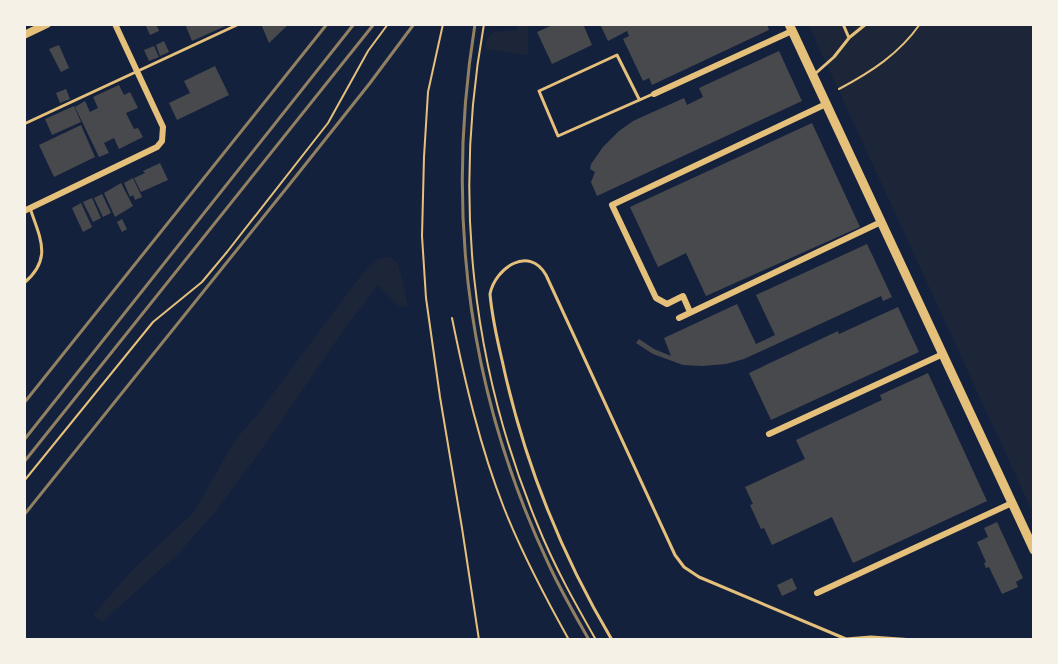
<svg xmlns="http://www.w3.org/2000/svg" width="1058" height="664" font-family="'Fira Sans',sans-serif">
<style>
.green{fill:#1d2539}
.building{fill:#48494c}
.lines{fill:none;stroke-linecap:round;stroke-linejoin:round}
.path{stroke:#e5c07b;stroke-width:2}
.service{stroke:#e5c07b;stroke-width:3}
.minor{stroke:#e5c07b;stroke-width:6}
.tertiary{stroke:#e5c07b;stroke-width:8}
.secondary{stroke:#e5c07b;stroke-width:9}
.rail{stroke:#918062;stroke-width:3}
</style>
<rect width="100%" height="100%" fill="#14213d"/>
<path class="green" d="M517,24H528V55L485,49L487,39L494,32L517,30Z
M808,24H1034V515Z
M390,257L398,263L408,306L400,307L378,285L345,328L264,446L214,513L179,553L102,622L93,615L134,568L194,512L235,440L257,415L362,274L378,259Z"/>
<path class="building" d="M145,24H156L159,31L150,35Z
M185,24H230L192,41Z
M261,24H289L269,43Z
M555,24H583L592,45L552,64L537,32Z
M600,24H767L769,30L652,85L649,78L643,81L623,39L629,36L627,31L608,41Z
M164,41L169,52L160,56L156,45Z
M59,45L69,68L61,72L49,49Z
M154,46L159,57L149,61L144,50Z
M779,51L802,101L597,196L591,182L595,172L590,169L591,164L603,147L619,131L633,121L684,98L687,105L703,97L699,88Z
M215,66L229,95L177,120L169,103L190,93L184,81Z
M119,85L124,95L130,92L138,108L126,113L134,129L138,128L143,137L119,149L114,138L104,143L109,153L99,157L75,107L85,101L90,112L98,108L93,97Z
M66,89L70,99L60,103L56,93Z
M74,106L81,122L52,135L45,119Z
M812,123L860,227L706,296L686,253L658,267L630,207Z
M81,125L95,157L54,177L39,145Z
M160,163L168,180L141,192L134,178L145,173L143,171Z
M133,178L142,197L135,200L133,195L130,197L124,183Z
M121,183L133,206L115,217L104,193Z
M102,194L111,213L103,217L94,198Z
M92,198L101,218L93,222L83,202Z
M81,203L92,227L83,232L72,208Z
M122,219L127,229L122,232L117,222Z
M867,244L892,297L883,301L881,296L744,359L726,364L702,366L683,365L653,354L636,343L639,339L654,349L671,356L664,338L737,304L756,344L775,335L756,295Z
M898,307L919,352L771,420L749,373L838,331L839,334Z
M928,373L987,501L853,563L832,517L772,545L764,528L761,529L750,505L753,504L745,487L805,459L796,440L882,400L880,395Z
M997,522L1023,578L1016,582L1018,587L1002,594L989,567L986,568L984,563L986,562L977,542L988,537L984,528Z
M792,578L797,589L782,596L777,585Z"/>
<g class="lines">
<path class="path" d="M443,24L428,92L424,157L422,236L426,298L440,397L462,528L479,640
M484,24C453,195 471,365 538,526C554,566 575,603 596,640
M839,89C871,72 899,54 920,24
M452,318C465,382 480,447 504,508C522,554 545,597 569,640
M24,481L153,322L202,282L227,252L328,123L368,51L388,24"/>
<path class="service" d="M850,37L866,24
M816,73L834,57L849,38L843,24
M639,99L617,55L539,91L558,136L653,94
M24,124L239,24
M24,283C53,259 40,238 30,208
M846,639L871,637L914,640
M612,640C561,554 523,458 502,360C497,339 492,316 490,294C495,268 529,245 546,275L675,555L684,567L699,577L846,639"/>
<path class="minor" d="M654,94L792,31
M24,211L157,147L162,141L163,127L115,24
M690,312L683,296L667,304L656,298L612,205L826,104
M679,318L881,222
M769,434L943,354
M817,593L1012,503"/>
<path class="tertiary" d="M24,35L47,24"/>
<path class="secondary" d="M789,24L1034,550"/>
<path class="rail" d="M475,24C445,211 468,393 549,565C561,591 575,615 589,640
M24,403L327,24
M24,440L354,24
M24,462L374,24
M24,515L297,175L370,83L414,24"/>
</g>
<rect width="1058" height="664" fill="none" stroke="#f6f1e7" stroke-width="52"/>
</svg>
